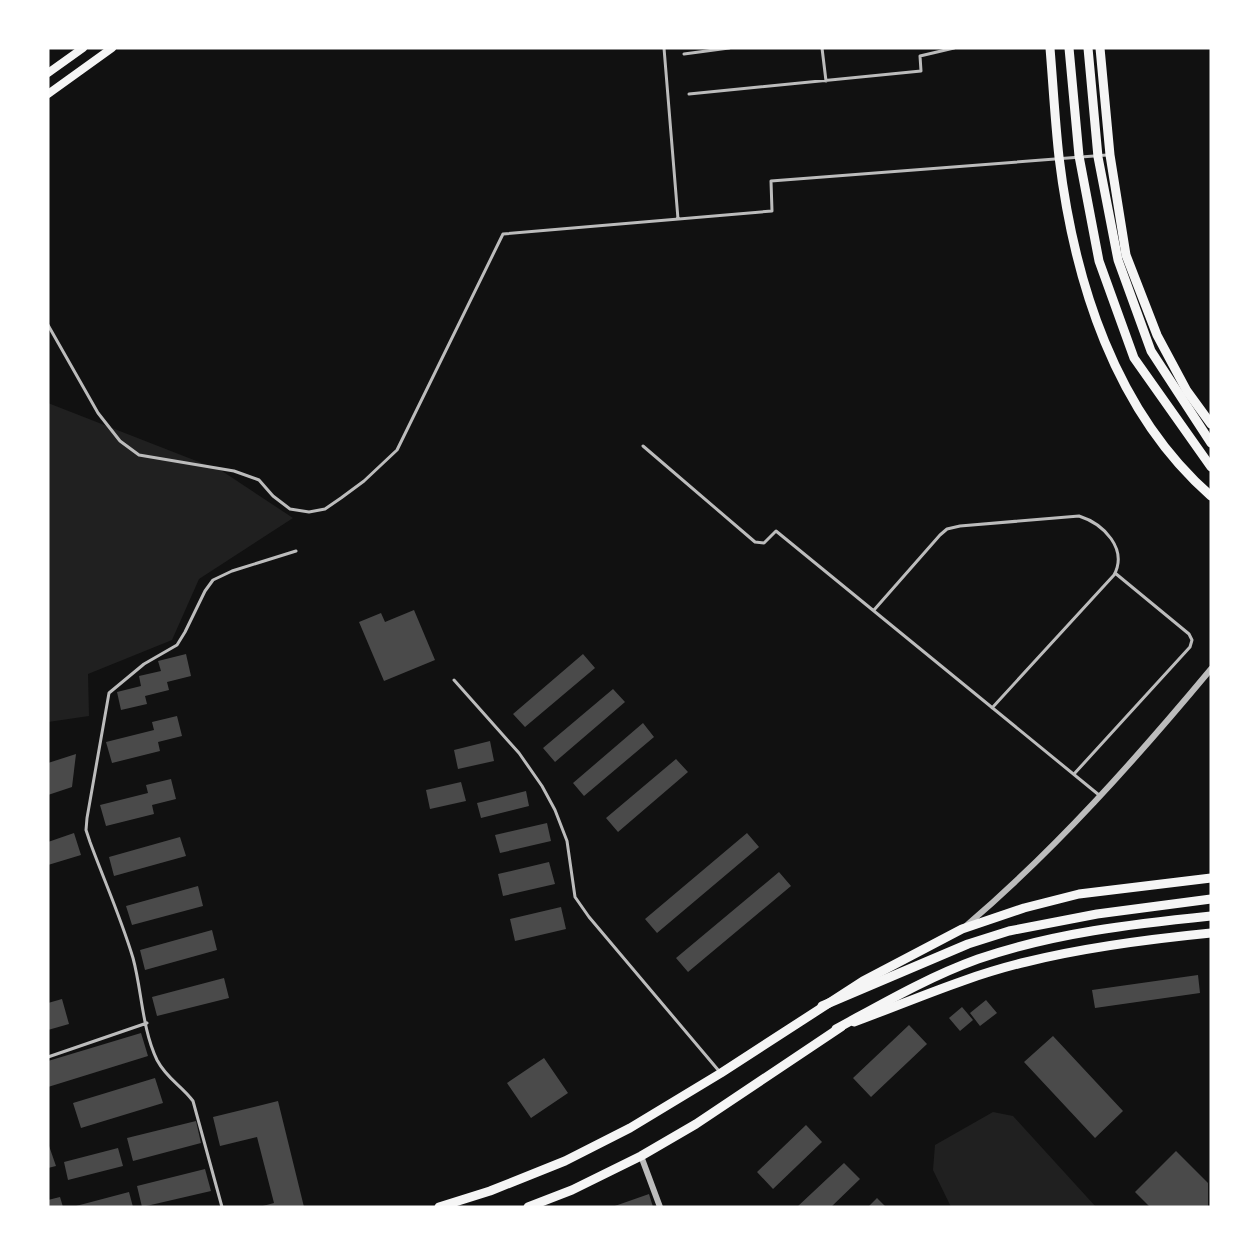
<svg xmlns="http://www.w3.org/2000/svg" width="1259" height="1255" font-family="Figtree,sans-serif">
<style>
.green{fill:#202020}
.building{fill:#4a4a4a}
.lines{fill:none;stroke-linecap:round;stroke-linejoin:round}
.service{stroke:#bcbcbc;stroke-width:3}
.minor{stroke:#bcbcbc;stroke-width:6}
.secondary{stroke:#f5f5f5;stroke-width:8}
.primary{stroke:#f5f5f5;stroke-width:9}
.trunk{stroke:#f5f5f5;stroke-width:9}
</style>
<rect width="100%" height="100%" fill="#111"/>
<path class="green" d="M48,403L222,471L293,518L199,579L172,640L88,674L89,716L48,722Z
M993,1112L1013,1116L1096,1207H951L933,1170L935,1145Z"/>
<path class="building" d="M414,610L435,660L384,681L359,622L381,613L385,622Z
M186,654L191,676L167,682L169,690L145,696L147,704L121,710L117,692L141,686L139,676L161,671L158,661Z
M583,654L595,668L525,727L513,714Z
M613,689L625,702L555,762L543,748Z
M177,716L182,736L158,742L160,751L112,763L106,742L154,730L152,722Z
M643,723L654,737L584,796L573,783Z
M490,741L494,761L458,769L454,750Z
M76,754L72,787L48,795V763Z
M676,759L688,772L618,832L606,818Z
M171,779L176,799L152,805L154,814L106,826L100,805L148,793L146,785Z
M461,782L466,801L430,809L426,790Z
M526,791L529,806L481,818L477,803Z
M547,823L551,841L500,853L495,835Z
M74,833L81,855L48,865V842Z
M747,833L759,847L657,933L645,919Z
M180,837L186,856L114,876L109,857Z
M549,862L555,884L503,896L498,874Z
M779,872L791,886L688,972L676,958Z
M198,886L203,906L132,925L126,906Z
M561,907L566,929L515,941L510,919Z
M212,930L217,950L145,970L140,950Z
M1198,975L1200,993L1095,1008L1092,990Z
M224,978L229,998L157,1016L152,997Z
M62,999L69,1024L48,1030V1003Z
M986,1000L997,1013L980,1026L970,1013Z
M962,1007L973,1020L960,1031L949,1018Z
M909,1025L927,1044L871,1097L853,1078Z
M141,1033L148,1056L48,1087V1061Z
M1053,1036L1123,1111L1095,1138L1024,1062Z
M544,1058L568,1093L531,1118L507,1083Z
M155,1078L163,1103L81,1128L73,1103Z
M278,1101L304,1207H259L274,1203L257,1137L220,1146L213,1117Z
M196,1121L201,1143L133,1161L127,1138Z
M806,1125L822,1142L773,1189L757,1172Z
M48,1143L56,1166L48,1168Z
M118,1148L123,1166L68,1180L64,1162Z
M1176,1151L1208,1183V1207H1150L1135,1192Z
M844,1163L860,1179L831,1207H797Z
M205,1169L211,1191L142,1207L137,1186Z
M129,1192L133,1207H76V1206Z
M649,1194L653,1207H612Z
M60,1197L63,1207H48V1200Z
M877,1198L886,1207H868Z"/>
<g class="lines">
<path class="service" d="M664,48L678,219
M822,48L826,81
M684,54L729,48
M689,94L921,71L920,56L954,48
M48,325L98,413L120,441L139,455L234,471L259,480L273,496L290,509L309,512L325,509L341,498L364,481L397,450L503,234L772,211L771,181L1107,155
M643,446L755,542L764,543L776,531L1099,795
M874,610L940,535L947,529L960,526L1079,516C1104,524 1128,549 1114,575L992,708
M454,680L519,753L542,786L555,810L567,841L575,897L589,917L719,1071
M1074,774L1190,647L1192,640L1189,634L1115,573
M48,1057L147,1023
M222,1207L193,1101C181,1085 167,1079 157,1060C142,1029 142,991 133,958C121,918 104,880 90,842L86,830L87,818L109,693L144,664L177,645L185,632L205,591L213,580L232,571L296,551"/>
<path class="minor" d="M967,925C1056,849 1136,759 1211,669
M641,1156L660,1207"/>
<path class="secondary" d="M48,73L83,48
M48,94L112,48"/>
<path class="primary" d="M1050,48C1053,84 1055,121 1059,157C1074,281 1115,412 1211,496
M1100,48L1110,155L1126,255L1157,335L1187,391L1211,424
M854,1022C911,1001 967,976 1026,962C1086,947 1150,939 1211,933
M439,1207L490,1191L565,1161L630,1128L721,1073L863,981L962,929L1024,908L1079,894L1211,878
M528,1207L572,1190L641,1156L696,1124L841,1027"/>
<path class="trunk" d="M1069,48L1079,156L1099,261L1134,358L1211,467
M1088,48L1098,157L1118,260L1151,351L1211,443
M822,1006L968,944L1009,931L1097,914L1211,899
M836,1029C882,1004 928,977 978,959C1053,933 1133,924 1211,916"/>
</g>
<rect width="1259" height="1255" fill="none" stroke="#ffffff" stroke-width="99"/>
</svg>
